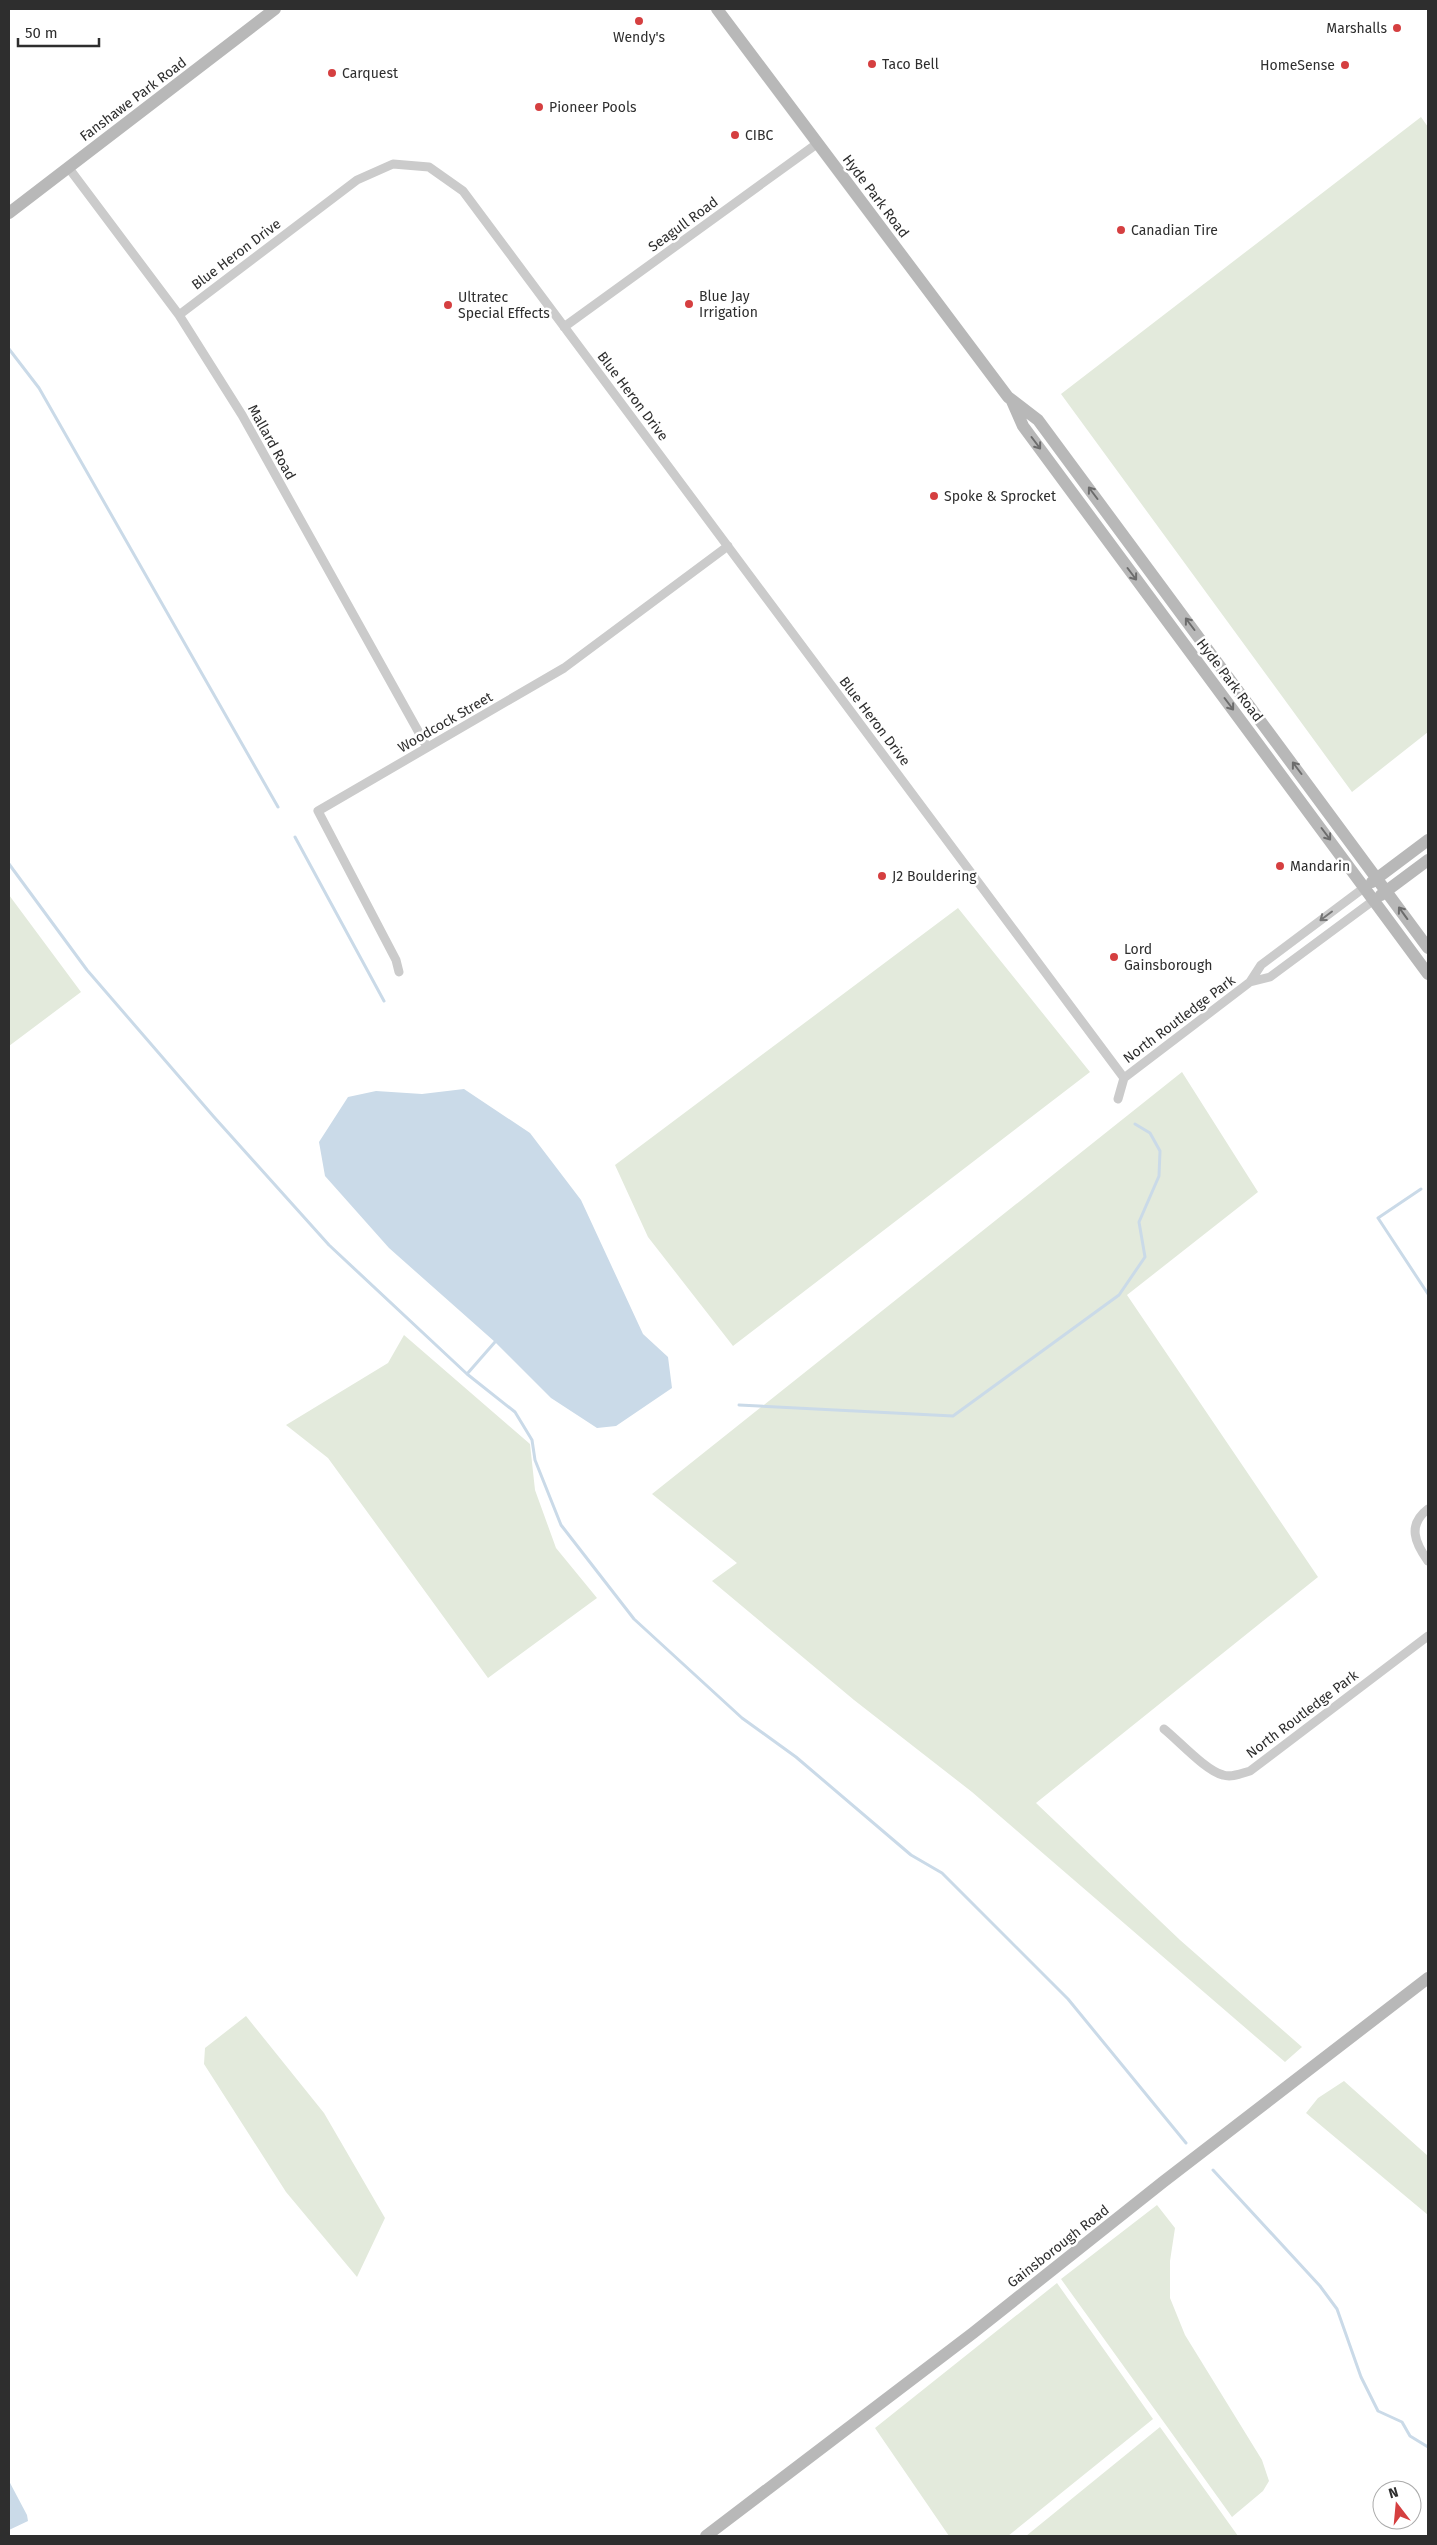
<svg xmlns="http://www.w3.org/2000/svg" width="1437" height="2545" font-family="'Fira Sans',sans-serif">
<style>
.green{fill:#e3eadc}
.water{fill:#cadae8}
.lines{fill:none;stroke-linecap:round;stroke-linejoin:round}
.stream{stroke:#cadae8;stroke-width:3}
.street{stroke:#cbcbcb;stroke-width:9}
.secondary{stroke:#b8b8b8;stroke-width:12}
.oneway{stroke:#6c6c6c}
.oneway2{stroke:#757575}
.poi-dot{fill:#d53f40;stroke:#fff;stroke-width:2}
.labels{text-anchor:middle;stroke-width:5;stroke-linejoin:round;paint-order:stroke}
.poi-label{font-size:14px;fill:#2e2e2e;stroke:#fff;text-anchor:start}
.street-label{font-size:14px;fill:#2e2e2e;stroke:#fff}
</style>
<rect width="100%" height="100%" fill="#fff"/>
<path class="green" d="M1421,117L1428,127V732L1352,792L1061,394Z
M9,895L81,992L9,1046Z
M958,908L1090,1072L733,1346L648,1237L615,1165Z
M1182,1072L1258,1192L1127,1295L1318,1577L1036,1803L1180,1940L1302,2047L1285,2062L972,1792L854,1700L712,1581L737,1563L652,1494Z
M404,1335L530,1444L535,1490L556,1548L597,1598L488,1678L328,1458L286,1425L388,1363Z
M246,2016L324,2113L385,2218L357,2277L286,2192L204,2064L205,2048Z
M1344,2081L1428,2156V2215L1306,2113L1318,2098Z
M1157,2205L1175,2228L1170,2261V2298L1185,2335L1262,2460L1269,2481L1263,2491L1232,2517L1061,2279Z
M1057,2283L1153,2419L1008,2536H949L875,2428Z
M1160,2427L1238,2536H1026Z"/>
<path class="water" d="M464,1089L530,1133L581,1200L643,1334L668,1357L672,1388L616,1426L597,1428L551,1398L495,1342L389,1248L325,1176L319,1142L348,1097L376,1091L422,1094Z
M9,2481L27,2515L28,2521L9,2530Z"/>
<g class="lines">
<path class="stream" d="M9,349L39,388L278,807
M295,837L384,1001
M9,864L87,970L214,1117L329,1245L467,1374L515,1412L532,1440L535,1460L561,1525L634,1619L742,1718L796,1757L911,1855L942,1873L1068,1999L1186,2143
M1421,1189L1378,1218L1428,1294
M467,1374L495,1342
M739,1405L953,1416L1119,1295L1145,1257L1139,1222L1159,1176L1160,1151L1150,1133L1135,1124
M1213,2170L1320,2286L1337,2309L1361,2377L1378,2411L1402,2422L1410,2436L1428,2447"/>
<path class="street" d="M68,167L179,315L242,415L427,747
M179,315L357,180L393,164L429,167L463,191L1124,1078
M564,327L818,143
M399,972L396,960L318,811L564,668L728,546
M1250,982L1270,977L1374,900
M1124,1078L1250,982L1261,965L1365,887
M1118,1099L1124,1078
M1428,1509C1407,1525 1415,1543 1428,1561
M1164,1729C1179,1741 1206,1771 1223,1775C1232,1778 1242,1773 1250,1771L1428,1636"/>
<path class="secondary" d="M717,9L1008,397L1038,420L1428,948
M9,213L275,9
M1012,401L1023,426L1428,974
M1372,882L1428,840
M1381,895L1428,860
M706,2536L973,2333L1163,2182L1428,1978"/>
</g>
<defs><path id="oneway-shaft" d="M-6 0H5M1.5-3L5.5 0L1.5 3" fill="none" stroke-width="1.6" stroke-linecap="round" stroke-linejoin="round" transform="scale(1.25)"/></defs>
<g class="oneway">
<use href="#oneway-shaft" transform="translate(1036 443) rotate(53)"/>
<use href="#oneway-shaft" transform="translate(1093 493) rotate(-127)"/>
<use href="#oneway-shaft" transform="translate(1132 574) rotate(53)"/>
<use href="#oneway-shaft" transform="translate(1190 624) rotate(-127)"/>
<use href="#oneway-shaft" transform="translate(1229 704) rotate(53)"/>
<use href="#oneway-shaft" transform="translate(1297 768) rotate(-127)"/>
<use href="#oneway-shaft" transform="translate(1326 834) rotate(53)"/>
<use href="#oneway-shaft" transform="translate(1403 913) rotate(-126)"/>
</g>
<use class="oneway2" href="#oneway-shaft" transform="translate(1326 916) rotate(143)"/>
<g class="poi-dot">
<circle cx="639" cy="21" r="5"/>
<circle cx="1397" cy="28" r="5"/>
<circle cx="872" cy="64" r="5"/>
<circle cx="1345" cy="65" r="5"/>
<circle cx="332" cy="73" r="5"/>
<circle cx="539" cy="107" r="5"/>
<circle cx="735" cy="135" r="5"/>
<circle cx="1121" cy="230" r="5"/>
<circle cx="689" cy="304" r="5"/>
<circle cx="448" cy="305" r="5"/>
<circle cx="934" cy="496" r="5"/>
<circle cx="1280" cy="866" r="5"/>
<circle cx="882" cy="876" r="5"/>
<circle cx="1114" cy="957" r="5"/>
</g>
<g class="labels">
<g class="poi-label">
<text x="1387" y="33" text-anchor="end">Marshalls</text>
<text x="639" y="42" text-anchor="middle">Wendy's</text>
<text x="882" y="69">Taco Bell</text>
<text x="1335" y="70" text-anchor="end">HomeSense</text>
<text x="342" y="78">Carquest</text>
<text x="549" y="112">Pioneer Pools</text>
<text x="745" y="140">CIBC</text>
<text x="1131" y="235">Canadian Tire</text>
<text x="699" y="301">Blue Jay<tspan x="699" dy="16">Irrigation</tspan></text>
<text x="458" y="302">Ultratec<tspan x="458" dy="16">Special Effects</tspan></text>
<text x="944" y="501">Spoke &amp; Sprocket</text>
<text x="1290" y="871">Mandarin</text>
<text x="892" y="881">J2 Bouldering</text>
<text x="1124" y="954">Lord<tspan x="1124" dy="16">Gainsborough</tspan></text>
</g>
<g class="street-label">
<text transform="translate(133 99) rotate(-37)" y="5">Fanshawe Park Road</text>
<text transform="translate(876 196) rotate(53)" y="5">Hyde Park Road</text>
<text transform="translate(683 224) rotate(-36)" y="5">Seagull Road</text>
<text transform="translate(236 254) rotate(-37)" y="5">Blue Heron Drive</text>
<text transform="translate(633 396) rotate(53)" y="5">Blue Heron Drive</text>
<text transform="translate(272 442) rotate(61)" y="5">Mallard Road</text>
<text transform="translate(1230 680) rotate(53)" y="5">Hyde Park Road</text>
<text transform="translate(875 721) rotate(53)" y="5">Blue Heron Drive</text>
<text transform="translate(445 722) rotate(-30)" y="5">Woodcock Street</text>
<text transform="translate(1179 1019) rotate(-37)" y="5">North Routledge Park</text>
<text transform="translate(1302 1714) rotate(-37)" y="5">North Routledge Park</text>
<text transform="translate(1058 2246) rotate(-38)" y="5">Gainsborough Road</text>
</g>
</g>
<rect width="1437" height="2545" fill="none" stroke="#2e2e2e" stroke-width="20"/>
<g transform="translate(1397 2505) rotate(344)"><circle r="24" fill="#ffffff" stroke="#ababab"/>
<path d="M0-4L9 19L0 12L-9 19Z" fill="#d53f40"/>
<text y="-8" font-size="14" font-weight="bold" text-anchor="middle" fill="#2e2e2e">N</text>
</g>
<path d="M18 38v8h81v-8" fill="none" stroke="#2e2e2e" stroke-width="2.5"/>
<text x="25" y="38" font-size="15" fill="#2e2e2e" stroke="#ffffff" stroke-width="4" paint-order="stroke">50 m</text>
</svg>
